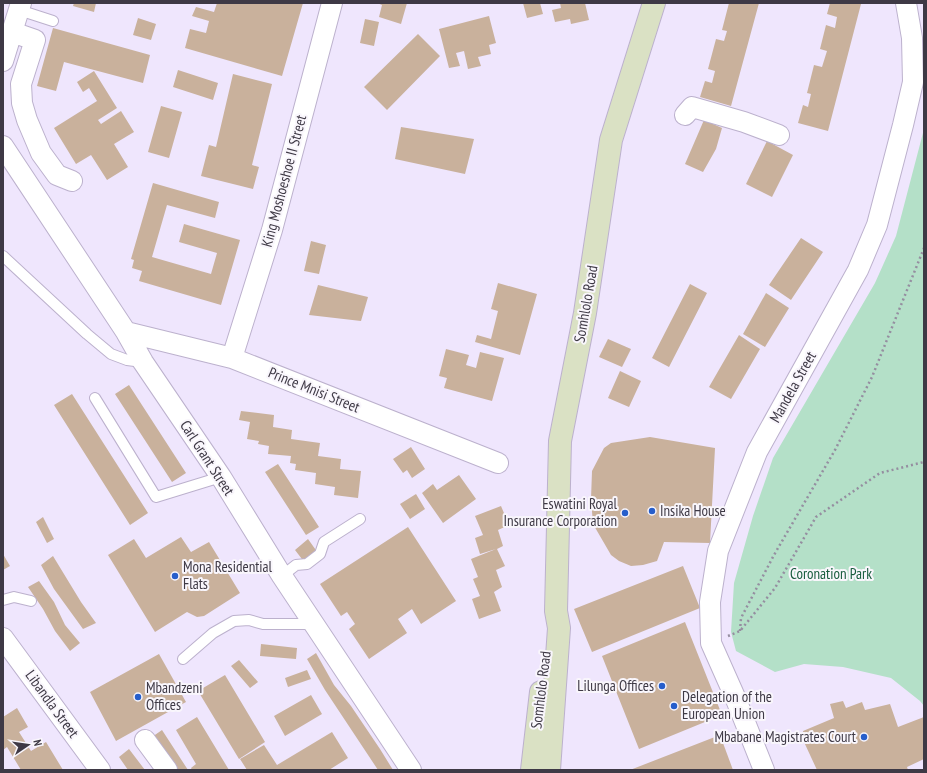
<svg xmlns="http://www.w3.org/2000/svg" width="927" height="773" font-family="'PT Sans Narrow',sans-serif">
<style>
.green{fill:#b4e0c8}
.building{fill:#c9b19c}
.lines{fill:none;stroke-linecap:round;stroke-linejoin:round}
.service-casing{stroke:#bcb1cd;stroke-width:12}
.minor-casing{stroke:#bcb1cd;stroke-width:22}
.secondary-casing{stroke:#bcb1cd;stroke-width:24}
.path{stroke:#958ea0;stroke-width:2.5;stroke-dasharray:2 3;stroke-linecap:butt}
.service{stroke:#fff;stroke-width:10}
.minor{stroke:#fff;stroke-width:20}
.secondary{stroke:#dae1c4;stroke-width:22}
.poi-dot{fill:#265ecb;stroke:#f9f6fc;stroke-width:1.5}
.labels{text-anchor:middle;stroke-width:4;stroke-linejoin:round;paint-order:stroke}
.street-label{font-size:15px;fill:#3e3945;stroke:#f9f6fc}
.poi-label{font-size:15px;fill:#3e3945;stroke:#f9f6fc;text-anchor:start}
.park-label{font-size:15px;fill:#185c3e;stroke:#f9f6fc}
</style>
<rect width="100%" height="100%" fill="#efe6fd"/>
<path class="green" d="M924,129V706L920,701L891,678L843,667L804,664L775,672L736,651L731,632L734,583L753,516L773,458L875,283L896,236Z"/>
<path class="building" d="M74,3H96L94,12L73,6Z
M217,3H303L282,76L185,48L190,29L206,33L209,21L192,16L196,7L214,12Z
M377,3H407L401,24L379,17L382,5Z
M523,3H540L543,14L527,18Z
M560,3H585L589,20L571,24L570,19L555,22L552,10L561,8Z
M729,3H759L731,106L700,97L705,81L712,83L715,71L708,69L716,39L724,41L727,31L722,30Z
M830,3H857L861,4L828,131L798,123L803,105L808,107L811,94L807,93L814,65L822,67L827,51L820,49L826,25L835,28L837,17L827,14Z
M489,16L496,43L489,45L491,54L478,57L481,66L468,69L464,51L456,53L460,66L449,68L439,29Z
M138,18L156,24L151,40L133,35Z
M365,19L379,22L374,46L360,43Z
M53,28L150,55L143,83L64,62L56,91L37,86Z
M418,34L440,56L387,110L364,87Z
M178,70L218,83L213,100L173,87Z
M94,71L117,108L98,120L101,124L121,111L134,132L114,144L128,167L107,180L91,155L76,164L54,128L97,101L89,88L83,92L77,82Z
M233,74L272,84L252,165L259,167L253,189L201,176L209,145L216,147Z
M161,106L182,112L169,158L148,152Z
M704,120L722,128L716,149L703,172L685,164Z
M401,127L474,139L465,174L395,159Z
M767,141L793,155L772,197L746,184Z
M153,183L219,202L215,218L167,205L152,257L211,274L217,253L179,242L184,224L240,240L221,305L139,281L142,271L132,268L134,260L131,259Z
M801,238L823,252L791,300L769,285Z
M311,241L326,245L319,274L304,271Z
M498,283L537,294L520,355L475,342L477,335L491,339L498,311L491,309Z
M690,284L707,293L669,367L652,358Z
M318,285L368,297L361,321L309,315Z
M766,293L789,308L765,347L743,334Z
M739,335L760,349L731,399L709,387Z
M608,339L631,349L622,367L599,357Z
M446,349L469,355L466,365L476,368L480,352L504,358L492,401L444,388L447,378L439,376Z
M620,371L641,381L629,407L608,398Z
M129,385L186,473L172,482L115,394Z
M72,394L148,513L130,525L54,405Z
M241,411L274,415L273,427L292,430L291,439L320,443L318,456L341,459L340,469L361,471L358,498L334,495L335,487L315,484L316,473L295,470L296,464L290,463L291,456L268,454L269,446L258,444L259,441L247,439L250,422L239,420Z
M650,437L715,448L710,543L664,542L657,561L643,565L631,566L619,561L611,555L593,524L591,499L592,471L604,448L611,443Z
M411,447L425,469L412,478L407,470L403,473L393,459Z
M278,464L319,527L306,535L265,472Z
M459,475L476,499L443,523L422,493L433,484L437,490Z
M416,494L425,509L410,519L400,504Z
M501,506L509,525L498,530L503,546L497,549L505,566L496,570L502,587L494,592L501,611L479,619L472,599L480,596L473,579L478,577L471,559L496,549L480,554L475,538L483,535L475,516Z
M43,517L54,539L47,543L36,522Z
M408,527L456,601L421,624L412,609L398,619L407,633L369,659L349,629L355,624L347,612L341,616L320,584Z
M181,537L191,552L209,542L240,593L204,616L197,617L187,612L155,632L108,555L134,539L146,558Z
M308,539L318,553L305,563L295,550Z
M3,554L10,566L3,570Z
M53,556L81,602L96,623L83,629L54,589L41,565Z
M683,566L700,608L592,652L574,609Z
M39,581L54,602L65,625L80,643L70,651L55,631L43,609L28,587Z
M685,622L722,715L639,749L602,656Z
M261,644L297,648L296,659L260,656Z
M316,653L334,685L351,706L380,749L393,770H378L325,690L307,659Z
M159,654L186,702L116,741L90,692Z
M239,660L258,682L250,688L231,666Z
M307,670L311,679L288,687L285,678Z
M225,675L265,742L239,759L198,691Z
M311,695L322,714L285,736L274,716Z
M843,701L846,708L862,702L865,710L890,704L898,727L924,717V759L907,767L908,770H817L804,742L803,731L834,718L830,704Z
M17,708L28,727L19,732L31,751L46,742L63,770H21L7,747L3,750V717Z
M197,717L229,770H192L191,768L196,764L176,730Z
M162,730L188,770H174L152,737Z
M332,732L348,758L329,770H247L240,759L264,745L277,765Z
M720,735L733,770H630Z
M129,749L145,770H128L119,757Z"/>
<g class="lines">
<g class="service-casing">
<path id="service" d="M19,10L53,21
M3,256L87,334L111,354L127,360L143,362
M95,398L156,497L221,477
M282,576L296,565L307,564L320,554L324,542L360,519
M3,600L14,597L31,601
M183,659L213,633L234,621L249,620L263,624H316"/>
</g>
<g class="minor-casing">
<path id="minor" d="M12,32L35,40L21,84L22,103L27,120L41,153L57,175L72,181
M3,61L21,3
M685,115L692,107L744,122L779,135
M3,146L126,332L143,362L221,477L282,576L411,770
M126,332L232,358L498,463
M232,358L272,230L332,3
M3,638L100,770
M145,740L167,770
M764,770L735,697L711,643L710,602L718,551L757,452L858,270L877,225L903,125L913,82L912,38L906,3"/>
</g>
<g class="secondary-casing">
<path id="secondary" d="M532,770L541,692
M549,770L559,628L556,611L560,441L585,313L611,140L654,3"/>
</g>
<path class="path" d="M740,631L741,618L774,555L835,450L872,377L924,248
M728,636L740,631L775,588L816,517L880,473L924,462"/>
<use href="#service" class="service"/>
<use href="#minor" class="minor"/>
<use href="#secondary" class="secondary"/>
</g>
<g class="poi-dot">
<circle cx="652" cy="511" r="4"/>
<circle cx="625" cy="513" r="4"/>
<circle cx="175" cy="576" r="4"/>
<circle cx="662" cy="686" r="4"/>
<circle cx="138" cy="697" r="4"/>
<circle cx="674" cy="706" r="4"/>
<circle cx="864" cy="737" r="4"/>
</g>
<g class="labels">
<g class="street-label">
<text transform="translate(284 181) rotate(-75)" y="5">King Moshoeshoe II Street</text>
<text transform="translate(586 304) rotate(-80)" y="5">Somhlolo Road</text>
<text transform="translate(793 387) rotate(-61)" y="5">Mandela Street</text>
<text transform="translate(314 390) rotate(22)" y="5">Prince Mnisi Street</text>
<text transform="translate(207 458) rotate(57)" y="5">Carl Grant Street</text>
<text transform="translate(541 690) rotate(-83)" y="5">Somhlolo Road</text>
<text transform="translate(52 704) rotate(54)" y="5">Libandla Street</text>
</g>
<g class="poi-label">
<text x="617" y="509" text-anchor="end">Eswatini Royal<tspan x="617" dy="17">Insurance Corporation</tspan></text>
<text x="660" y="516">Insika House</text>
<text x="183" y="572">Mona Residential<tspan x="183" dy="17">Flats</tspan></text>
<text x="654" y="691" text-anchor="end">Lilunga Offices</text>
<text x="146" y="693">Mbandzeni<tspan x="146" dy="17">Offices</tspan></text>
<text x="682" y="702">Delegation of the<tspan x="682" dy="17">European Union</tspan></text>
<text x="856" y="742" text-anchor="end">Mbabane Magistrates Court</text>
</g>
<g class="park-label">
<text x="831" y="579">Coronation Park</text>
</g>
</g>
<rect width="927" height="773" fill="none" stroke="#3e3945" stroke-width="8"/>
<g transform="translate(28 745) rotate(77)" stroke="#f9f6fc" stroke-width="3" paint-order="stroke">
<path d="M0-3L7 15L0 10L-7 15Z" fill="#3e3945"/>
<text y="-6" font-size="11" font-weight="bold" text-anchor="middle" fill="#3e3945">N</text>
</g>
</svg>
